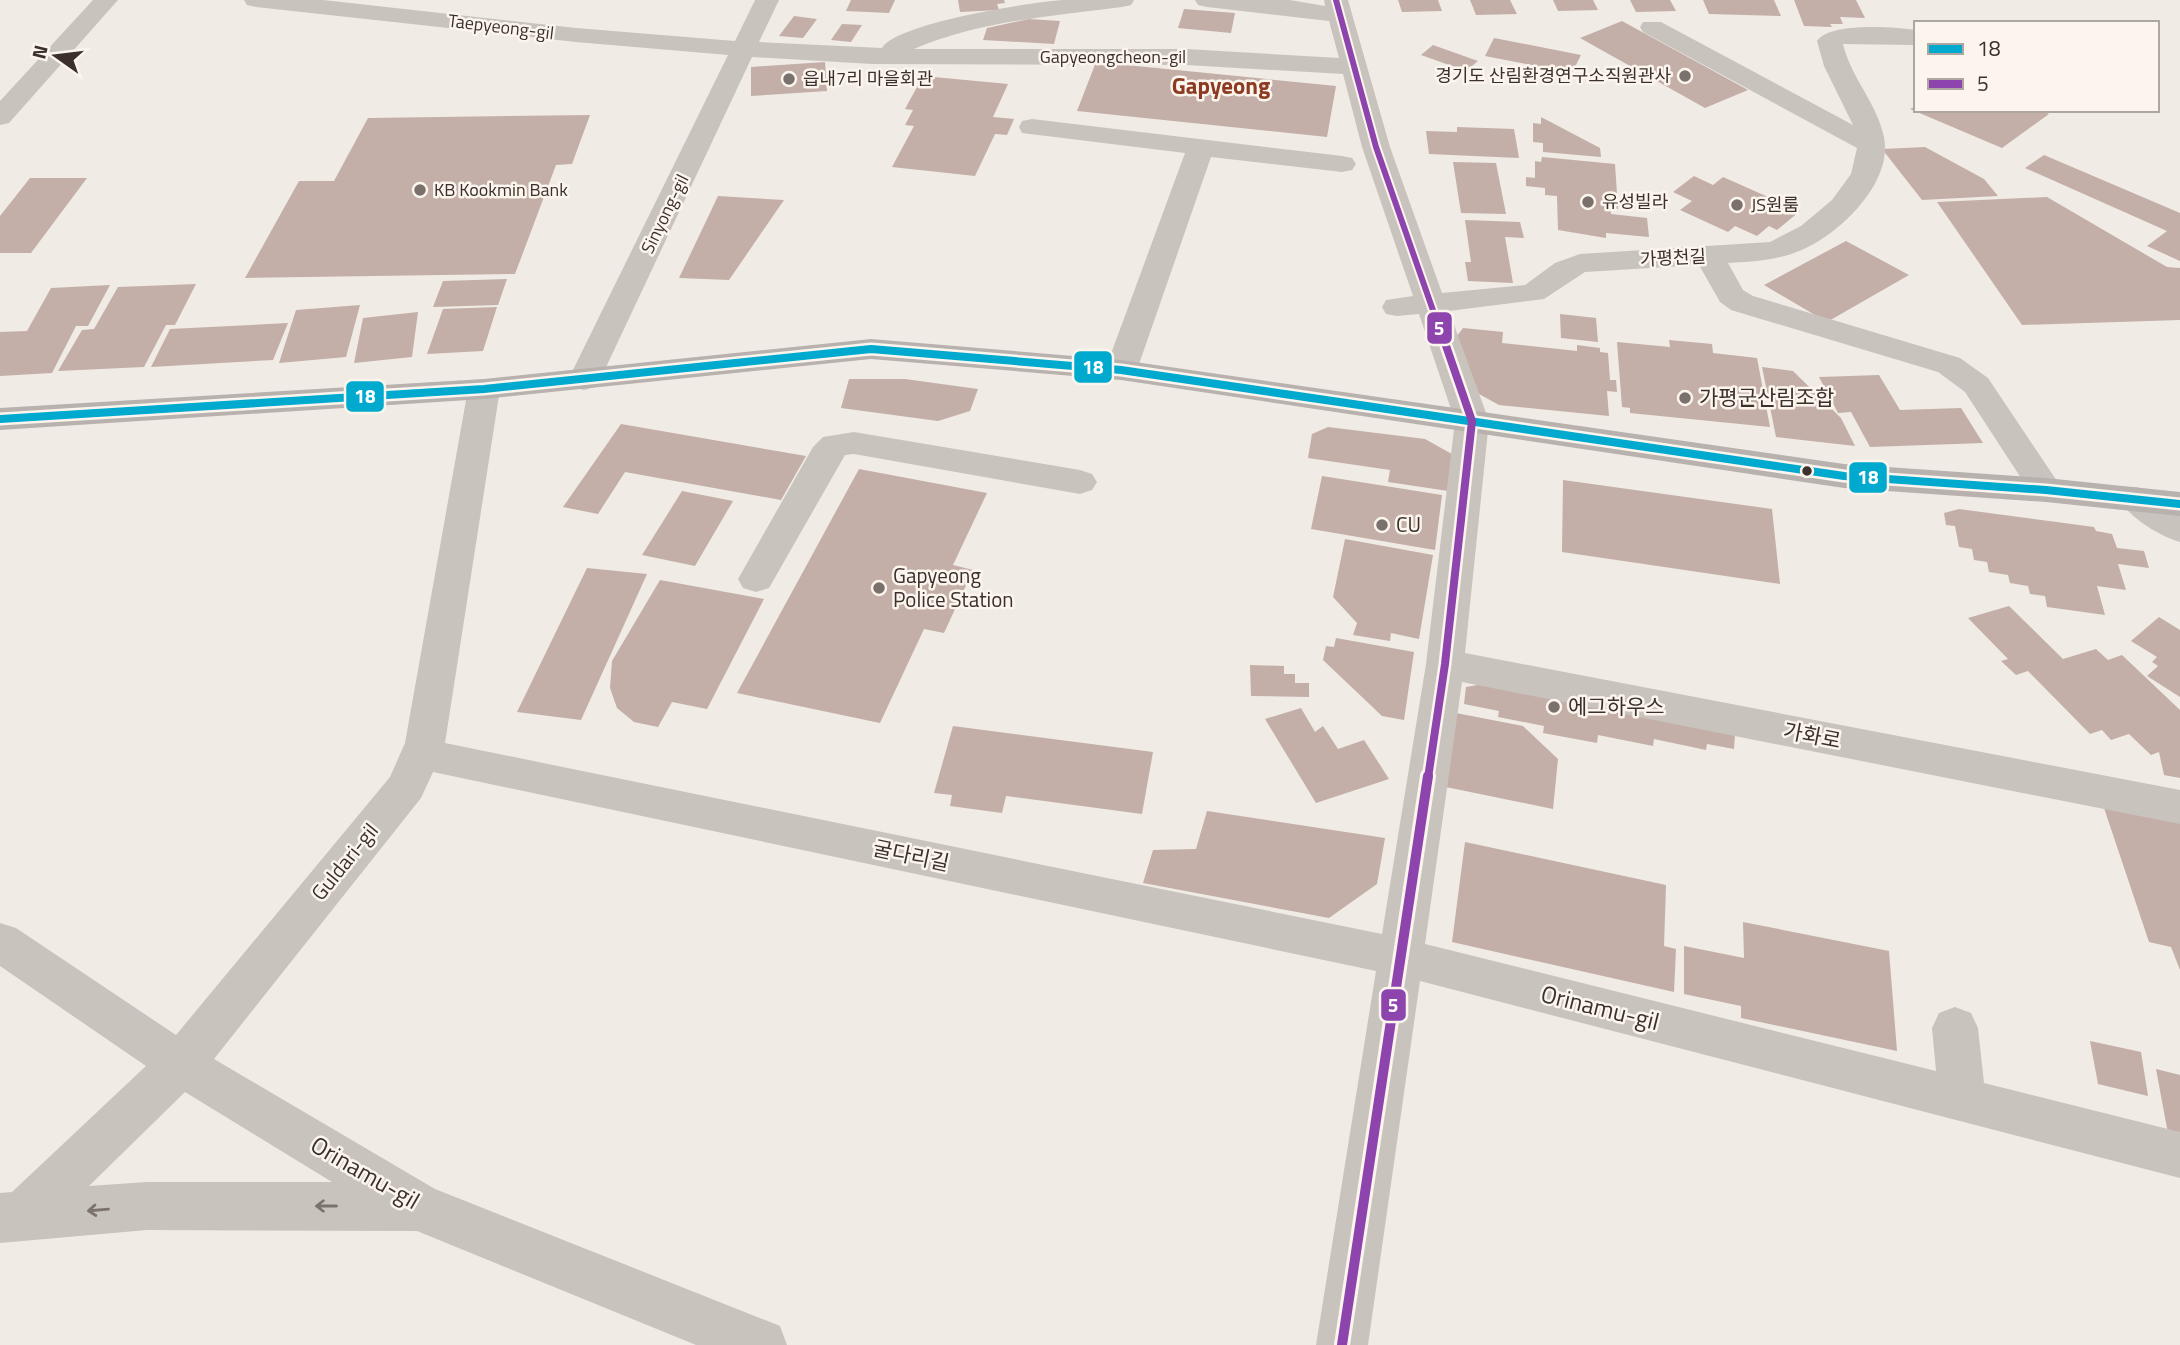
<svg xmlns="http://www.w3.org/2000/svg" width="2180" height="1345" font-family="'Titillium Web','Noto Sans KR',sans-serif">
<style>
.building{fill:#c3afa7}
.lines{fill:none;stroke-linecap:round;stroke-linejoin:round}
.minor{fill:#c9c3be;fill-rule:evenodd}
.major{fill:#b8b1ad;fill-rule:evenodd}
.bus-1-casing{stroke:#fbf5ee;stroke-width:13}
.bus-2-far2-casing{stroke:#fbf5ee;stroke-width:10}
.bus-2-far1-casing{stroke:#fbf5ee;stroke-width:13}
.bus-2-casing{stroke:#fbf5ee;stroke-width:16}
.bus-1{stroke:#00a9ce;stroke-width:8}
.bus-2-far2{stroke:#8e44ad;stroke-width:6}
.bus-2-far1{stroke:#8e44ad;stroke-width:8}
.bus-2{stroke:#8e44ad;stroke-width:10}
.oneway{stroke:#7b726d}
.poi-dot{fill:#7a716c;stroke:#fbf5ee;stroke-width:2.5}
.bus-dot{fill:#3b302b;stroke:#fbf5ee;stroke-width:2.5}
.labels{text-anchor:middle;stroke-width:5;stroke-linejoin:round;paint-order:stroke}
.far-street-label{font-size:18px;fill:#3b302b;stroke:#fbf5ee}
.far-poi-label{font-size:18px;fill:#3b302b;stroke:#fbf5ee;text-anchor:start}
.poi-label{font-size:21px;fill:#3b302b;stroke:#fbf5ee;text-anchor:start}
.street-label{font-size:21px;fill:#3b302b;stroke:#fbf5ee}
.far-district-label{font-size:23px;font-weight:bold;fill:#8c3b22;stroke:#fbf5ee}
.near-street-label{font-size:24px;fill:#3b302b;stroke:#fbf5ee}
.line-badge{stroke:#fbf5ee;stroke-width:2.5}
.badge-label{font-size:19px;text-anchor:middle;font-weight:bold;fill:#fff}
</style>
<rect width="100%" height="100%" fill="#f0ebe5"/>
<path class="building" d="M851,0H895L889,13L846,11Z
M958,0H1004L1005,3L997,4L999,10L960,12Z
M1398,0H1438L1442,11L1402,12Z
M1470,0H1510L1517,14L1476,15Z
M1553,0H1593L1598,10L1558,11Z
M1630,0H1670L1676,11L1636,12Z
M1703,0H1774L1781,16L1709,14Z
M1794,0H1856L1865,18L1840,17L1843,24H1830L1832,27L1804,26Z
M1184,9L1235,13L1231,33L1178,28Z
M794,16L817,19L803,38L779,36Z
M1029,19L1060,21L1054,44L983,40L987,28Z
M1622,21L1697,62L1748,90L1705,108L1580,38Z
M842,24L862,25L851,42L831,40Z
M1494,38L1581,55L1572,73L1485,56Z
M1433,45L1478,61L1466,71L1421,55Z
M825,62L827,91L751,96V67Z
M1096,62L1336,86L1327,137L1077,111Z
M923,76L1008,84L993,117L1014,119L1007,135L995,134L975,176L892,167L914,126L905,125L913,110L905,109Z
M1916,106V110H2041L2049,114L2002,148L1910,109Z
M590,115L572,164L556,165L515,274L245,278L299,181H334L368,118Z
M1541,117L1600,148L1601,157L1543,152V143L1533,142V123L1541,124Z
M1457,127L1514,129L1519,158L1429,154L1426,131L1457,132Z
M1925,147L1984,179L1998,196L1922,200L1882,149Z
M2044,155L2180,213V261L2147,246L2167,231L2025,168Z
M1542,157L1615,164L1618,209L1610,208L1611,214L1647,218L1649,237L1606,233V238L1558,230L1557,196L1545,195V188L1526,186V177L1535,178V161L1541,162Z
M1453,162L1496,163L1506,214L1461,213Z
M1694,176L1713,185L1723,177L1800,211L1777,230L1769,226L1757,236L1735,226L1728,232L1680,210L1692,201L1673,192Z
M30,178H87L31,253H0V216Z
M718,196L784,200L729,280L679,278Z
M2047,197L2167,267L2180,268V320L2022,325L1937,202Z
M1465,220L1520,222L1524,238L1505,237L1513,283L1468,281L1465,262H1471Z
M1846,241L1909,275L1827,322L1764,285Z
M507,279L498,305L433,307L443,281Z
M196,284L175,325H166L144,367L58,371L82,330L94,329L118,287Z
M110,285L88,326H76L52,373L0,376V332L27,331L51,288Z
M360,305L346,357L279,363L296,310Z
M497,307L483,351L427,354L443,309Z
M418,312L412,357L354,363L363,318Z
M1560,314L1596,318L1598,342L1561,338Z
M288,323L273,360L151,367L170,329Z
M1463,328L1503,332L1502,343L1577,351V345L1600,348V352L1608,353L1610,380H1616L1617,392L1607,391L1609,416L1499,405L1479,394L1457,336Z
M1669,340L1712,344L1713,353L1757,358L1770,427L1630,413V408L1622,407L1617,342L1670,347Z
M1762,367L1793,371L1841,418L1855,446L1776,437Z
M1879,375L1900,410L1961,408L1983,443L1870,447L1851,412L1838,413L1819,377Z
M849,379H905L978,389L970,411L938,421L841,408Z
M621,424L806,456L781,500L625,472L598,514L563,507Z
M1328,427L1425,439L1459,458L1455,492L1388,482L1390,470L1308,458L1312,434Z
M859,469L987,493L953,565L973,570L944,633L924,629L880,723L737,693Z
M1322,476L1442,495L1435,550L1311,529Z
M1563,480L1772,509L1780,584L1562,552Z
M682,491L733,501L695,566L642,555Z
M1959,509L2094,527L2096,531L2112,534L2117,548L2144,551L2149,568L2118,564L2126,590L2097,586L2105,615L2047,607L2045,596L2030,594L2028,586L2010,583L2008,575L1989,572L1987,562L1974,560L1972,549L1959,547L1955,526L1946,525L1944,513Z
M1345,539L1433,555L1419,639L1391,633L1390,641L1353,635L1357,623L1333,597Z
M587,568L647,574L581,720L517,712Z
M660,580L764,599L707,709L672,702L658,727L634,722L617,708L610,688L612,661Z
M2009,606L2063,659L2096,649L2108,660L2122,655L2180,710V778L2164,775L2159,752L2151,755L2129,734L2111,740L2102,730L2090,734L2028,671L2016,675L2001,661L2008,659L1968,618Z
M2159,617L2180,630V697L2147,676L2158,666L2152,662L2157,657L2131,641Z
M1336,638L1414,652L1404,720L1382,716L1323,660L1326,646L1334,647Z
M1250,665L1284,666V674H1295V683H1309V697L1251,696Z
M1483,684L1735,734L1734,749L1707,744L1706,750L1654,739L1653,746L1598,735L1597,743L1543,733L1544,726L1498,717L1499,711L1464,704L1466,687Z
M1301,708L1315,732L1323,726L1338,749L1364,740L1389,779L1316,803L1265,719Z
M1456,713L1523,726L1558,759L1553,809L1446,787Z
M953,726L1153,752L1142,814L1006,796L1002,813L950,806L952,795L934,793Z
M2102,802L2180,816V970L2171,947L2149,942Z
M1207,811L1385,838L1377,884L1329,918L1143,883L1153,850L1196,849Z
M1465,842L1666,885L1664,946L1676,949L1674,992L1452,942Z
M1743,922L1889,951L1897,1051L1741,1018V1006L1684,994V946L1744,958Z
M2090,1041L2141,1052L2148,1096L2098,1084Z
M2156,1069L2180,1075V1142L2169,1139Z"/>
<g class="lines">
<path class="minor" d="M93,0H118L9,123L0,125V101Z
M244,0H323L576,28L735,41L755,0H779L759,42L882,48C896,23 1031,2 1063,0C1087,0 1111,0 1134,0L1131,5L1122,7C1052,16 980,21 914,49H1186L1339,58L1329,21L1207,7L1198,5L1195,0H1290L1325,6L1324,0H1348L1390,147L1442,293L1525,285L1555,263L1580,254L1770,242L1801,226L1832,200L1851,174L1857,148L1643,32L1640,27L1643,22H1661L1853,125L1824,66L1817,41C1830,22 1894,27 1916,30V44L1913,45L1843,44C1851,78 1877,103 1884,137C1893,182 1842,231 1806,248C1781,260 1754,262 1728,263L1743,290L1753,296L1960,358L1988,378L2063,490L2058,498L2046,502L2034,498L1965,392L1938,372L1731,310L1720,302L1699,265L1585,272L1544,299L1449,311L1489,421L1465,653L2180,790V824L1462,682L1425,944L1936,1071L1932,1028L1939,1013L1955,1007L1971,1013L1978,1028L1984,1083L2180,1132V1178L1420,981L1368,1345H1316L1376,971L433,772L421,798L214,1059L435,1189L780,1326L787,1345H696L417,1231L147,1230L0,1243V1193L12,1192L146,1066L0,966V923L16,928L176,1035L390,777L405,743L468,389L473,382L484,379L495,382L500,389L445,743L1382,934L1426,664L1455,421L1419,314L1397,316L1386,314L1382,307L1386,300L1413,296L1362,147L1343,74L1186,65L872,64L752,57L600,380L595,387L584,390L573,387L568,380L728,55L576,42L256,7L247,5ZM185,1092L332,1182H147L89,1186Z
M1032,119L1342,156L1352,158L1356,164L1352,170L1342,172L1211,157L1137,370L1132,377L1121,380L1110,377L1105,370L1185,153L1022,133L1019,127L1022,121Z
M854,432L1080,470L1092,474L1097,482L1092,490L1080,494L854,454L845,455L769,588L756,592L743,588L738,579L813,447L823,437Z
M2136,487L2148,491L2180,513V542C2159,536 2130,518 2119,499L2124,491Z"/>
<path class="major" d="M871,339L1121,360L1844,464L2046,478L2180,492V516L2046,502L1844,488L1121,380L871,359L484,399L0,430V408L484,379Z"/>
<g class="bus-1-casing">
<path id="bus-1" d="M0,419L484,389L871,349L1121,370L1844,476L2046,490L2180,504"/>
</g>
<g class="bus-2-far2-casing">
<path id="bus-2-far2" d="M1336,0L1376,147L1443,339"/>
</g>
<g class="bus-2-far1-casing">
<path id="bus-2-far1" d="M1428,778L1445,664L1472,421L1443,337"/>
</g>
<g class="bus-2-casing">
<path id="bus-2" d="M1342,1345L1428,776"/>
</g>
<use href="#bus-1" class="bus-1"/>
<use href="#bus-2-far2" class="bus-2-far2"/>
<use href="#bus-2-far1" class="bus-2-far1"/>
<use href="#bus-2" class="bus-2"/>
</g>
<defs><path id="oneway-shaft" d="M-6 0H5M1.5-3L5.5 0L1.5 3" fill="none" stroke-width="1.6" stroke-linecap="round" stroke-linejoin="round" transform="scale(1.75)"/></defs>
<g class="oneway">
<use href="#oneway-shaft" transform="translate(326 1206) rotate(-180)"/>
<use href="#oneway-shaft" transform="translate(98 1210) rotate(175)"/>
</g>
<g class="poi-dot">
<circle cx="1685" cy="76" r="7"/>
<circle cx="789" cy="79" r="7"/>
<circle cx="420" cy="190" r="7"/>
<circle cx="1588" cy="202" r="7"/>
<circle cx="1737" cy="205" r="7"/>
<circle cx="1685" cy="398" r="7"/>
<circle cx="1382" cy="525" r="7"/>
<circle cx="879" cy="588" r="7"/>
<circle cx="1554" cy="707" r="7"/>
</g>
<circle class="bus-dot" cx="1807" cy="471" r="6"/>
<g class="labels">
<g class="far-street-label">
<text transform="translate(501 27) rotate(7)" y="6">Taepyeong-gil</text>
<text x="1113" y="63">Gapyeongcheon-gil</text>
<text transform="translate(665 214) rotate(-64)" y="6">Sinyong-gil</text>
<text transform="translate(1673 258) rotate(-3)" y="6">가평천길</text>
</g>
<g class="far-poi-label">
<text x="1671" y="82" text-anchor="end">경기도 산림환경연구소직원관사</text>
<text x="803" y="85">읍내7리 마을회관</text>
<text x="434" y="196">KB Kookmin Bank</text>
<text x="1602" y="208">유성빌라</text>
<text x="1751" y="211">JS원룸</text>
</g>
<g class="poi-label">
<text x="1699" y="405">가평군산림조합</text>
<text x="1396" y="532">CU</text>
<text x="893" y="583">Gapyeong<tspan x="893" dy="24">Police Station</tspan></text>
<text x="1568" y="714">에그하우스</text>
</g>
<g class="street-label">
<text transform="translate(1812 736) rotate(11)" y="7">가화로</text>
<text transform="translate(911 856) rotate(12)" y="7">굴다리길</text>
<text transform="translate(345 862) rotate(-51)" y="7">Guldari-gil</text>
</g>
<g class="far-district-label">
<text x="1221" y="94">Gapyeong</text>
</g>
<g class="near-street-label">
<text transform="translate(1600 1008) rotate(14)" y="8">Orinamu-gil</text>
<text transform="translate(365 1173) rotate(30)" y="8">Orinamu-gil</text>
</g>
</g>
<g class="line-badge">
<rect x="1426" y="311" width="27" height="34" rx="7" fill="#8e44ad"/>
<rect x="1073" y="350" width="40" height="34" rx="7" fill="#00a9ce"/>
<rect x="345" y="380" width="40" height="33" rx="7" fill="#00a9ce"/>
<rect x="1848" y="461" width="40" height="33" rx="7" fill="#00a9ce"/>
<rect x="1380" y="988" width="27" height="34" rx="7" fill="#8e44ad"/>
</g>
<g class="badge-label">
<text x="1439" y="335">5</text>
<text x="1093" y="374">18</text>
<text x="365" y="403">18</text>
<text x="1868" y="484">18</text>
<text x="1393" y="1012">5</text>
</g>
<rect x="1914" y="21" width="245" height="91" fill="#fbf5ee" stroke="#aea6a0" stroke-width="2"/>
<rect x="1928" y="44" width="35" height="10" fill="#00a9ce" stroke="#aea6a0" stroke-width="2"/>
<text x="1977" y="56" font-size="21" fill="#3b302b">18</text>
<rect x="1928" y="79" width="35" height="10" fill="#8e44ad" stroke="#aea6a0" stroke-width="2"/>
<text x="1977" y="91" font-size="21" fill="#3b302b">5</text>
<g transform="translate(56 56) rotate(284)" stroke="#fbf5ee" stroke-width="5" paint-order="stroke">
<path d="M0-5L12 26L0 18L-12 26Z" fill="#3b302b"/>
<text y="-10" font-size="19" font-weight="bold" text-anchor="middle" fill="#3b302b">N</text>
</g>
</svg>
